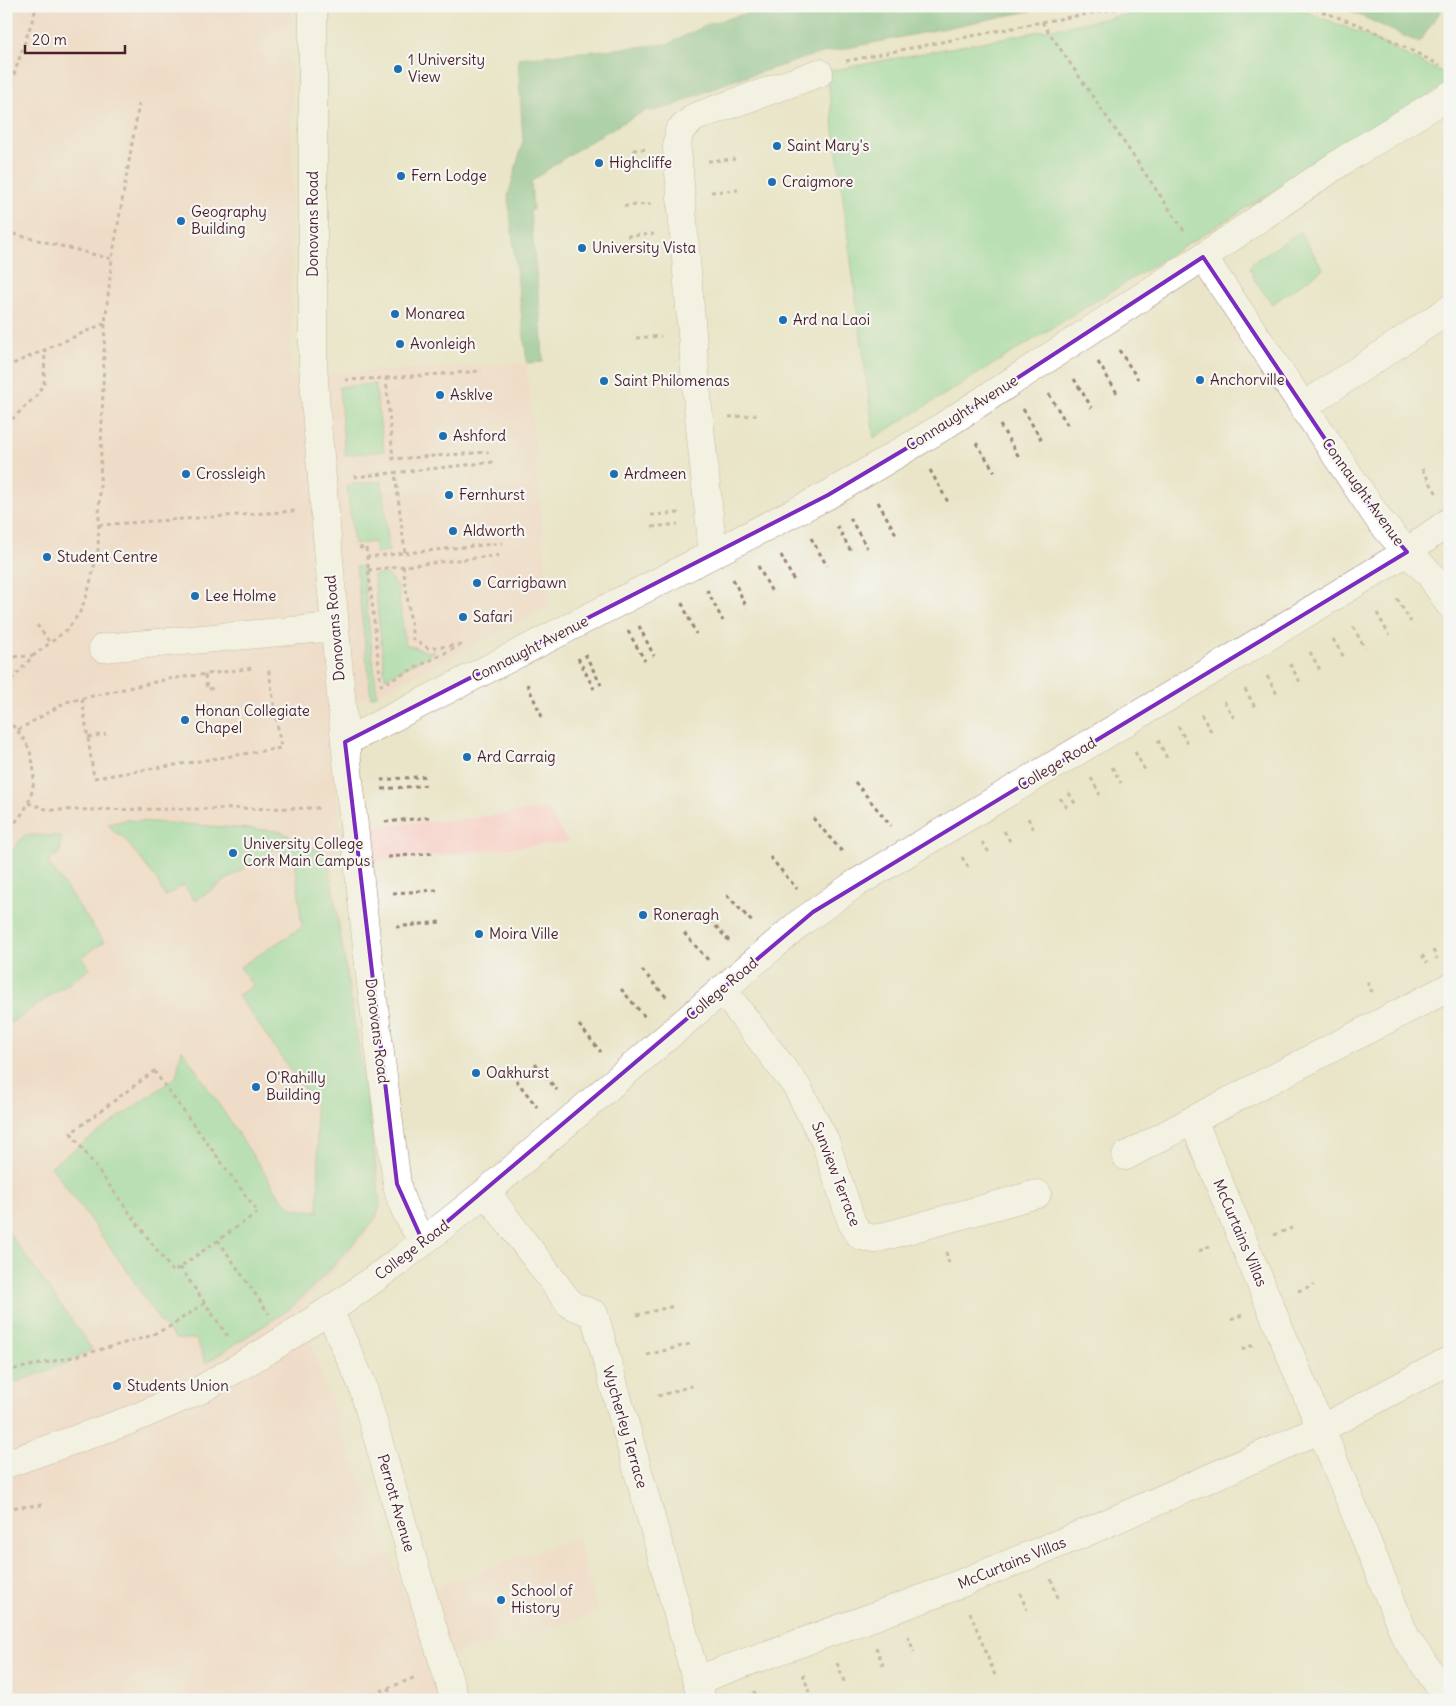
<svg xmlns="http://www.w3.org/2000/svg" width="1456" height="1706" font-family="Delius,sans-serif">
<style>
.built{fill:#f7d1c7}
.green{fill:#81d89c;stroke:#667c64}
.forest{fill:#68b884;stroke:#596c58}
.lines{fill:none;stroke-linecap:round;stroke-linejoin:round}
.minor-casing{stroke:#9a827a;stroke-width:29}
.path{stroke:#9a827a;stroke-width:3;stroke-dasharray:4 4;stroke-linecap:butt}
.minor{stroke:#fff;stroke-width:28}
.marked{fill:none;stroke:#7b2cbf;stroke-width:4;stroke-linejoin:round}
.poi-dot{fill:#1f6fb2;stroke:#f6f6f2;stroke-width:2}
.labels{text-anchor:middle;stroke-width:4.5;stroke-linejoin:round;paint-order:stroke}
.poi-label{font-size:15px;fill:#4a1f2b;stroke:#f6f6f2;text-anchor:start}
.street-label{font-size:15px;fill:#4a1f2b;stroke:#f6f6f2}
</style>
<rect width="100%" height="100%" fill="#f6f6f2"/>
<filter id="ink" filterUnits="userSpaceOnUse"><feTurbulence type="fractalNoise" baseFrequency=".02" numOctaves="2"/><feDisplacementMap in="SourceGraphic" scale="10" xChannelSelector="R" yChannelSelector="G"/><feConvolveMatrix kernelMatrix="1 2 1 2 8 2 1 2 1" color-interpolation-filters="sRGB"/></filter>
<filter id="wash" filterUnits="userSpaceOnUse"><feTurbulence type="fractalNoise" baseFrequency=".0096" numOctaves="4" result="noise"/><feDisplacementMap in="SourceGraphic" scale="20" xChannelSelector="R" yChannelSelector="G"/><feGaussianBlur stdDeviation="1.12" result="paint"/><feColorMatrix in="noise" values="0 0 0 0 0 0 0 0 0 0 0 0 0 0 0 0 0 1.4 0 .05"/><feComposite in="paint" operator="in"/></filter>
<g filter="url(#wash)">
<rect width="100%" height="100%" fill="#eae5c8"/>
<path class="built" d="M6,6H291L292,324L290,375L527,363L550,607L377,695L371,697L328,705L340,826H381L482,817L547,808L568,842L384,861L333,863L344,945L373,1122L382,1204L378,1221L330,1276L301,1304L318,1364L357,1471L372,1503L407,1603L436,1587L577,1537L598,1613L461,1652L428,1665L440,1700H6Z"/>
<path class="green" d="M1173,6H1293L1365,35L1450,76V82L874,438L829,91L828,71Z
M1300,232L1323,269L1272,304L1254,279L1250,267L1253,262Z
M375,384L384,451L345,455L339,387Z
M382,481L389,551L376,553L374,542L354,544L347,485Z
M362,566L377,695L371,697L356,567Z
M387,574L398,588L405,644L428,652L435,650L431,654L385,678L374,575Z
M127,820L279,831L327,854L371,1123L380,1206L375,1219L327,1273L291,1308L206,1363L196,1339H176L161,1323L125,1268L51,1166L176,1077L182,1049L281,1198L294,1209L318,1211L319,1170L315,1105L238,995L253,986L240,967L302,927L295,857L274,848L195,901L184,885L165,896L155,877L122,836L114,832L108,824Z
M26,835L61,836L60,852L48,862L104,942L82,957L90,969L6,1026V856C15,851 17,840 26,835Z
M6,1229L92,1349L70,1362L6,1386Z"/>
<path class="forest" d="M763,6H1054L818,54L723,84L673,106L653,111L647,110C606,131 567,154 531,182L533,210L530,211L541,319L543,362L527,363L508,197L523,141L518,58L668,44L711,23L748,13Z
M1340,6H1444L1419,43Z"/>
</g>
<g filter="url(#ink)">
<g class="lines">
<g class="minor-casing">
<path id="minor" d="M313,6V363L316,411L345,742L371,984L397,1184C400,1205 413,1224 423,1242
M1203,257L1380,521L1407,552L1428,572L1450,605
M1303,407L1450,309
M713,553L698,408L677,147L679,131L695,117L819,73
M103,648L335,627
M345,742L828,495L939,429L1203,257L1344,160L1450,95
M722,989L797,1087L825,1141L852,1223L861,1236L875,1239L1037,1194
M1126,1156L1193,1120
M486,1192L571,1305L594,1314L702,1700
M329,1310L362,1384L427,1609L455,1700
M6,1464L133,1419L200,1390L268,1350L345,1300L399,1261L486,1192L800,923L855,884L1173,694L1407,552L1450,521
M697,1680L925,1598L1087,1532L1321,1429L1450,1360
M1449,1700L1406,1638L1321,1429L1193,1120L1450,987"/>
</g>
<path class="path" d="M1307,6L1367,28L1440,65
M1042,22L1185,232
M846,61L1042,22L1132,6
M6,98L37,6
M633,150L647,149
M708,161L735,159
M711,192L738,190
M624,206L651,204
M6,232L112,259
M627,236L654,234
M636,338L661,336
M1119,350L1138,379
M1098,362L1117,393
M6,367L105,323
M386,378L482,371
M1074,379L1092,408
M345,380L386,378L393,459L489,452
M1049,394L1068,426
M1023,409L1042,441
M729,417L758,415
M6,425L37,395L44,383L45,349
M1000,425L1019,457
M976,443L995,472
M1444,453L1450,462
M1422,469L1437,494
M930,470L948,502
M354,477L494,462
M6,493L11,501
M878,502L896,534
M651,515L679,513
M850,518L867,548
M99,525L295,511
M837,526L852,553
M652,527L678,524
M811,538L827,566
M359,548L366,547L381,685L461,645L463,648
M405,553L503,543
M781,555L795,583
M366,557L405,553L395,473
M403,566L413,639L428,648L459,645
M758,566L773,594
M368,570L503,555
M733,579L747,608
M707,590L723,621
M1397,599L1411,622
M682,603L696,634
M1377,613L1389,635
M37,625L50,643
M639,626L654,656
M1353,627L1365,648
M628,631L645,661
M1333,639L1345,659
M1310,652L1321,672
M585,654L601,685
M6,657L33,656
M578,658L594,689
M1290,664L1301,684
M205,675L207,689L217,688
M1267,676L1278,696
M527,684L542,717
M6,686L33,656L68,629L80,612L88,592L98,550L105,323L112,259L139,104
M1245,689L1256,709
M82,699L94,778L281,748L268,666
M1224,701L1235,720
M1201,714L1212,733
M6,720C15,727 23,736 28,747C41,776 32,812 6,830
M1178,726L1189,746
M18,730L66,702L168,679L254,668
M88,737L106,734
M1158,740L1167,758
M1135,752L1145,770
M1112,767L1121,783
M1091,778L1100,795
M381,780L427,776
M855,782L891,826
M382,789L429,785
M1069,793L1077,807
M1060,798L1069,811
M28,803L49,810L321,808
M813,818L844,854
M1028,818L1034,830
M385,822L431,817
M1004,831L1011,843
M982,842L990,854
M388,857L434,853
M770,857L797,889
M962,857L968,867
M393,893L437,890
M727,895L754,924
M705,914L730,942
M396,927L440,922
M684,933L709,961
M1433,950L1437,959
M1422,955L1427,963
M642,970L667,998
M1367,982L1372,992
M621,989L645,1017
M579,1025L601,1052
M535,1064L557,1090
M154,1071L258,1212L173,1272L71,1133Z
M516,1080L537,1107
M1274,1235L1292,1228
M218,1240L269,1314
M1199,1251L1212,1245
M946,1252L949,1263
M180,1267L229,1338
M1298,1291L1314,1285
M637,1315L674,1306
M1231,1320L1242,1315
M1242,1350L1253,1345
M647,1355L690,1344
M6,1371L73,1357L147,1337L169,1327L205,1303
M658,1396L695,1385
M6,1508L43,1505
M1051,1579L1059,1600
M1020,1593L1027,1610
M970,1612L996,1678
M908,1636L914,1652
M876,1647L884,1668
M837,1663L845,1684
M803,1674L809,1692
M754,1691L757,1700
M98,1696L99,1700
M358,1700L416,1677
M380,1700L391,1696L388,1688"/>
<use href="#minor" class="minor"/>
</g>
</g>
<path d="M0 0H1456V1706H0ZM1203,257L1380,521L1407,552L813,912L423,1242L397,1184L345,742L828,495L939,429Z" fill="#eae5c8" fill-opacity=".55" fill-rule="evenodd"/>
<path class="marked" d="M1203,257L1380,521L1407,552L813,912L423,1242L397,1184L345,742L828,495L939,429Z"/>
<g class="poi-dot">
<circle cx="398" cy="69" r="5"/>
<circle cx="777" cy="146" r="5"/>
<circle cx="599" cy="163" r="5"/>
<circle cx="401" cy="176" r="5"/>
<circle cx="772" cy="182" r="5"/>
<circle cx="181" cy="221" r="5"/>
<circle cx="582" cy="248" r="5"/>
<circle cx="395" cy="314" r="5"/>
<circle cx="783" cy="320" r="5"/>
<circle cx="400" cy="344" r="5"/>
<circle cx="1200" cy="380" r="5"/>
<circle cx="604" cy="381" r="5"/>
<circle cx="440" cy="395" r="5"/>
<circle cx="443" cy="436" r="5"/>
<circle cx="186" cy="474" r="5"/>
<circle cx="614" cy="474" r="5"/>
<circle cx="449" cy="495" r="5"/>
<circle cx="453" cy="531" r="5"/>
<circle cx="47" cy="557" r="5"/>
<circle cx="477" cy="583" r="5"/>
<circle cx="195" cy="596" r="5"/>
<circle cx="463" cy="617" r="5"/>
<circle cx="185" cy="720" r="5"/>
<circle cx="467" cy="757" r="5"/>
<circle cx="233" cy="853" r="5"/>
<circle cx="643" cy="915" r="5"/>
<circle cx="479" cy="934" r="5"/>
<circle cx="476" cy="1073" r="5"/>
<circle cx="256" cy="1087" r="5"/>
<circle cx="117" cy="1386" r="5"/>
<circle cx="501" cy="1600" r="5"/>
</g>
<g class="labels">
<g class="poi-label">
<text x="408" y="65">1 University<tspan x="408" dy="17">View</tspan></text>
<text x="787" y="151">Saint Mary's</text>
<text x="609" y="168">Highcliffe</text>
<text x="411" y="181">Fern Lodge</text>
<text x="782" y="187">Craigmore</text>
<text x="191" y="217">Geography<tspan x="191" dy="17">Building</tspan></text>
<text x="592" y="253">University Vista</text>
<text x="405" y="319">Monarea</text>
<text x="793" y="325">Ard na Laoi</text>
<text x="410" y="349">Avonleigh</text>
<text x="1210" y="385">Anchorville</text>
<text x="614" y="386">Saint Philomenas</text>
<text x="450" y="400">Asklve</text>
<text x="453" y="441">Ashford</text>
<text x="196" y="479">Crossleigh</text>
<text x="624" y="479">Ardmeen</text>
<text x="459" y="500">Fernhurst</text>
<text x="463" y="536">Aldworth</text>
<text x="57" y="562">Student Centre</text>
<text x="487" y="588">Carrigbawn</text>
<text x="205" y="601">Lee Holme</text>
<text x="473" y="622">Safari</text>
<text x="195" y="716">Honan Collegiate<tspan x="195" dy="17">Chapel</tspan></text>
<text x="477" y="762">Ard Carraig</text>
<text x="243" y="849">University College<tspan x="243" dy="17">Cork Main Campus</tspan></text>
<text x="653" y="920">Roneragh</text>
<text x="489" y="939">Moira Ville</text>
<text x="486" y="1078">Oakhurst</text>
<text x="266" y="1083">O'Rahilly<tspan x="266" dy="17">Building</tspan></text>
<text x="127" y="1391">Students Union</text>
<text x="511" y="1596">School of<tspan x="511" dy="17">History</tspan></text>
</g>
<g class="street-label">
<text transform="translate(313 224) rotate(-90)" y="5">Donovans Road</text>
<text transform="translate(962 413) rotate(-32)" y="5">Connaught Avenue</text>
<text transform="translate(1363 492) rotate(54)" y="5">Connaught Avenue</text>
<text transform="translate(335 628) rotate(-95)" y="5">Donovans Road</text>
<text transform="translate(530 649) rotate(-27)" y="5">Connaught Avenue</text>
<text transform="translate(1057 764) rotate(-31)" y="5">College Road</text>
<text transform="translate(722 989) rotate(-40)" y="5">College Road</text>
<text transform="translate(377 1031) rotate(83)" y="5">Donovans Road</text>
<text transform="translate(836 1174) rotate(69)" y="5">Sunview Terrace</text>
<text transform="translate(1240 1233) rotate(67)" y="5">McCurtains Villas</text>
<text transform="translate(412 1250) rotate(-37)" y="5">College Road</text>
<text transform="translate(625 1427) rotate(74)" y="5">Wycherley Terrace</text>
<text transform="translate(396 1503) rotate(74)" y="5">Perrott Avenue</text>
<text transform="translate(1012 1563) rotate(-22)" y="5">McCurtains Villas</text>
</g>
</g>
<rect width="1456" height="1706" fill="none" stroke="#f6f6f2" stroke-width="25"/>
<path d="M25 45v8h100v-8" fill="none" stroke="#4a1f2b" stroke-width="2.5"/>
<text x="32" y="45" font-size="15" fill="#4a1f2b" stroke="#f6f6f2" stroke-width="4" paint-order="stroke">20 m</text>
</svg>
